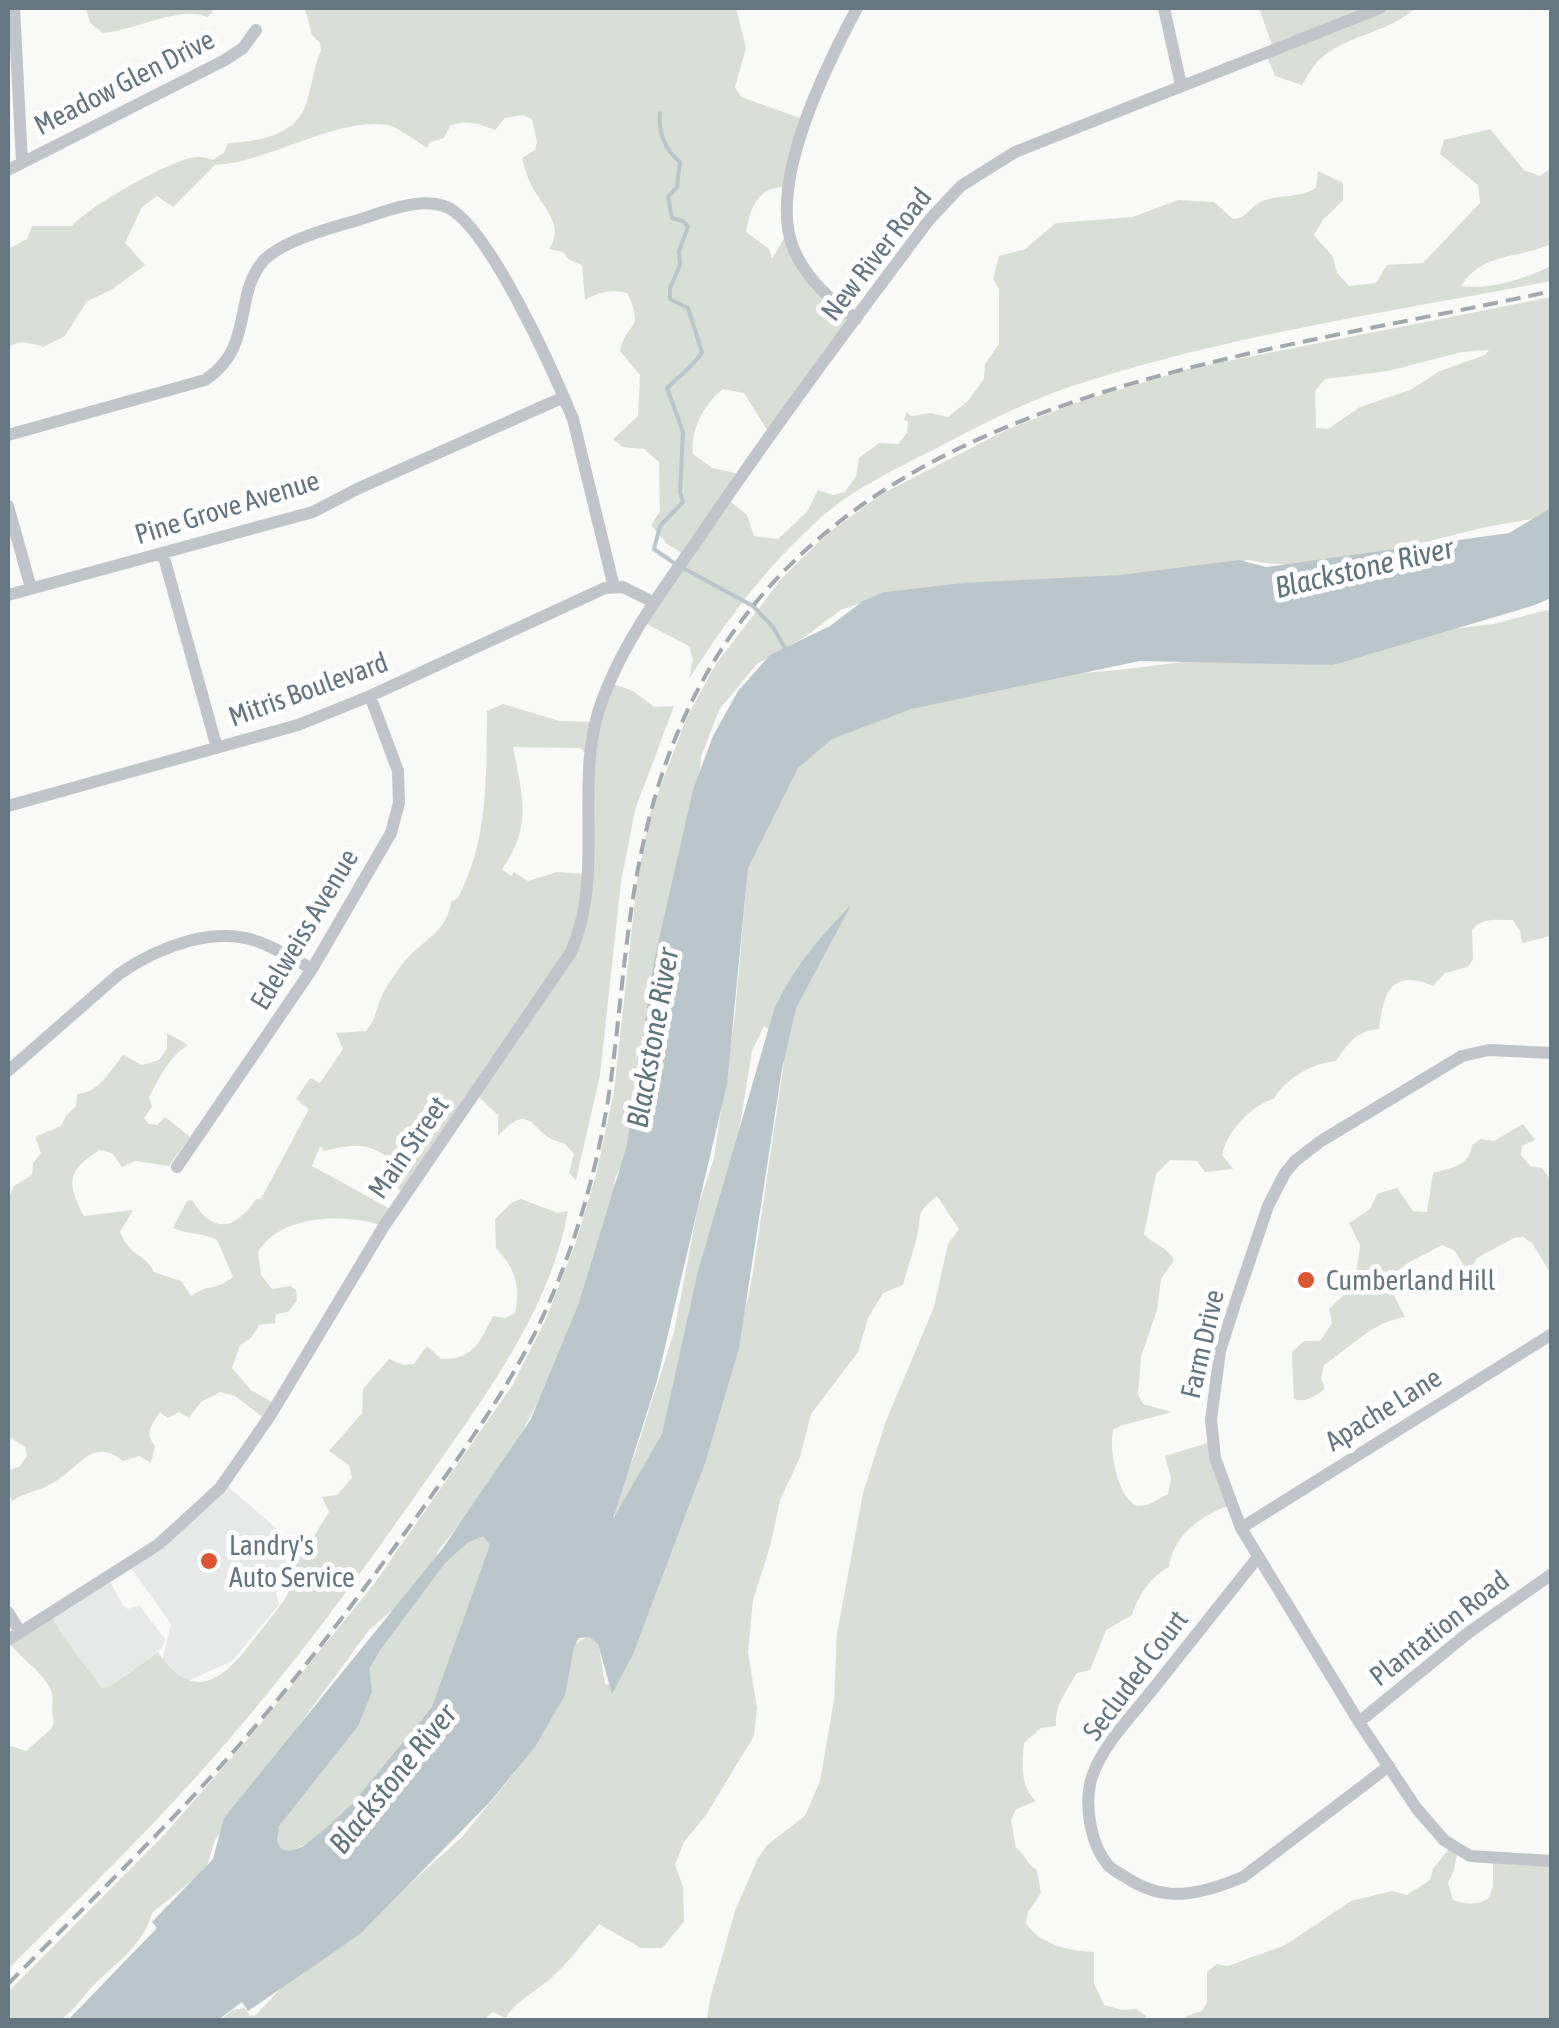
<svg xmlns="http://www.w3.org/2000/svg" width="1559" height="2028" font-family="'Asap Condensed',sans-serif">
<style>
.built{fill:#e7e8e8}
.green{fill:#d9ded6;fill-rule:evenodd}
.water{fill:#bac6ca;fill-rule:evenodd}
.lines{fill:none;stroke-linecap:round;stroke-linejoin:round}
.stream{stroke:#bac6ca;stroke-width:4}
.minor{stroke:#c0c5c9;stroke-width:12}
.rail{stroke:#a2a9ae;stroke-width:4;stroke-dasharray:15 8;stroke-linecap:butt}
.poi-dot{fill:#df5431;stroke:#fff;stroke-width:4}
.labels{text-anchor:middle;stroke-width:10;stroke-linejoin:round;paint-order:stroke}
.street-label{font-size:28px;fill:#657681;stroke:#fff}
.poi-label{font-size:28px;fill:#657681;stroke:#fff;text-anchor:start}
.water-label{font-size:30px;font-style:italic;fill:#60757b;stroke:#fff}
</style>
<rect width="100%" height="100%" fill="#f9f9f7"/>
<path class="built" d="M224,1483L306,1554L292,1581L276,1592L279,1605L232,1661L184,1683L159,1674L171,1624L129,1565Z
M109,1579L123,1606L128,1609L139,1605L165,1639L162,1648L112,1685L102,1688L63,1636L49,1612Z"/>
<path class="green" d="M86,8H212V13L207,17C180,5 134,31 103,33L90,23Z
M305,8H736L746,48L735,87L741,97L803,119L784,187C757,188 750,208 746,232L769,249L772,259L788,232L803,269L856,319L769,433L744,393L723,389C704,404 690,430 693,454L712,468L740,474L724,496L747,515L754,536L778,539L807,512L818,490L833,495L845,492L856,476L859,458L879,443L898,444L907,433L908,422L904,420L907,412L911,416L931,413L948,417L968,401L984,379L985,364L999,344V289L993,279L999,256L1025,249L1056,223L1133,217L1178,200L1214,202L1233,219C1247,218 1249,208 1260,202C1277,194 1297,199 1316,188L1318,171L1343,183V200L1323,220L1314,235L1333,257L1337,273L1349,286L1376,283L1387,265L1423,263L1480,203L1478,185L1440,154L1444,140L1490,129L1524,170L1540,176L1551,168V244C1518,259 1483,252 1461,286C1490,290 1524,279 1551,266V281C1396,311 1236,334 1085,382C1032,398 982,424 933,450C893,470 851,490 817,521C766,567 726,621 689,679L693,659L689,646L641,621L682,553L667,544L651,525L660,511L659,462L644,449L623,447L613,439L638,416L640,375L620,351C626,321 645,333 628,294C612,288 600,292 585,300L582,265L568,259L563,252L549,249C564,225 546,211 534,190C528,180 525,169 522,158L535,150L537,142L532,119L522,115L505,118L495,130C478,124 467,119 450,126L444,138L430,142L427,148C420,143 395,126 388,125C336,117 268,163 215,165L173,207L157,196L142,207L125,243L145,265L111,290L87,301L65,336L43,347C31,343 18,339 8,348V249L27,239L32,226H72C88,207 173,158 197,157C203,156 208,159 213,160L224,153L228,143C256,142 293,136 305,107C312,89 313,68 321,51L320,43L312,35Z
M1259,8H1413V10C1387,33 1347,35 1320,59C1313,65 1307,77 1302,85L1275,76L1265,52L1272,45Z
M1551,297V514C1529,521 1505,523 1482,528C1423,542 1307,576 1250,560L1138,574L886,594L841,610L806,636L757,664L719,710L701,757L697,803L632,1145L615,1178L614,1194L564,1355L497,1477L437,1552V1562L496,1518L498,1541L437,1704L368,1789L315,1839L282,1856L272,1850L279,1826L314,1777L352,1732L369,1669L400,1609L390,1612L369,1630L215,1840L207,1866L200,1874L152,1913C144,1943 120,1960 99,1980C85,1993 76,2008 61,2020H8V1992L165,1834L258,1727L374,1584L512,1386L546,1319L576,1242L596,1175L614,1092L637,882L650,814L687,717L716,664L782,578L828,533L882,494L1008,429L1078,402L1188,369ZM1489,350L1485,355L1440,371L1410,390L1360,407L1328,429L1316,428L1315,391L1325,379L1388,371L1462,352Z
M1551,609V936L1522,943L1520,931L1513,920C1497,920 1482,917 1472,930L1473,959L1468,967L1445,973L1433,986C1392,968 1383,992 1379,1029C1356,1031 1348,1043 1336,1061C1314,1062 1283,1080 1274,1099C1251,1105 1227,1132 1222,1155L1233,1169L1205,1172L1197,1161L1170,1160L1156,1174L1144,1234C1154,1245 1167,1247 1174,1260L1161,1279L1157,1310L1141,1357L1138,1394L1143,1404L1172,1412L1120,1426L1113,1430C1109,1450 1117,1497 1137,1506L1148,1505L1168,1494L1171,1478L1165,1456L1211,1442L1228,1506C1200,1516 1173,1536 1169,1567C1151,1576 1138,1596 1132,1615L1106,1630L1090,1670L1077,1673C1067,1690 1054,1706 1056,1726L1041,1728L1024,1743C1022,1763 1020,1787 1036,1801L1016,1809L1011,1821L1016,1848C1026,1855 1027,1865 1037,1870L1041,1893L1028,1912L1026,1923C1040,1945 1070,1951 1094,1952V1983L1104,2005L1122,2010L1136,2009L1146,2016L1145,2020H707L710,1999L735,1911L757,1860L767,1845L805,1816L820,1781L834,1700L837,1634L863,1493L886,1421L934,1307L948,1244L959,1229L937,1196C913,1216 923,1212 917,1237C913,1253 907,1269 903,1285L883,1293L868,1318L858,1352L811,1414L800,1457L780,1500L771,1543L753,1600L748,1652L757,1708L754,1736L706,1815L684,1842L675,1865L683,1887L684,1922L662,1948H641L599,1924C583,1943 568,1963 549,1980C535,1992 515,2001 506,2018L493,2012L483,2020H220L233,2010L245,2008L250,2016L256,2015L306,1961L396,1896L462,1837L515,1772L537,1733L573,1646L589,1635L598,1641L605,1684L611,1685L748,1298L753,1272L784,1062L782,1040L764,1026L752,1051L734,1162L669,1423L619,1514L615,1516V1498L635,1454L674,1332L698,1207L714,1158L735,1015L750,843L774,775L820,736L1011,679L1118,670L1493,624Z
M608,682L633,691L654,707L674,706L635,810L621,882L600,1075L576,1180L569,1173L574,1154L564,1143C530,1138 534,1096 498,1136V1115L476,1094L406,1194L398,1189L392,1161C369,1141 352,1144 324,1151L320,1146L312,1166L394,1211L384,1226C346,1213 280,1214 258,1252L261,1275L272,1289L290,1286L296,1290L297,1301L288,1312L276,1314L275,1323L259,1325L251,1338L240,1345L232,1368L251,1390L274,1403L264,1418L235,1396L220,1392L201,1402L189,1418L179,1412L168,1418L160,1412C152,1424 144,1433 155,1446L151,1463L139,1456L123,1461C92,1437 81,1466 56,1481C43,1490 26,1492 12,1501L8,1492V1471L20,1466L27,1456L25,1447L8,1436V1200L14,1186L32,1175L33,1163L41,1153L35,1137L61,1126L66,1116L76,1106L77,1094C99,1093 110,1071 123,1055L142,1065L159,1060L167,1048V1033L188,1045C170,1056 159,1078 149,1097L152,1107L144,1118L149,1124L157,1125L165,1117L190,1137L169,1166L135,1161L122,1167L112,1153L99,1150C67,1171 66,1182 84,1216L133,1210L120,1232C130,1257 146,1254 154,1272L181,1281L191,1296C207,1284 215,1291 233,1277L217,1240C202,1232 189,1235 173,1228L187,1201L192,1200C213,1235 235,1230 256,1199H261L309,1109L296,1099L310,1078L320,1083L343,1049L336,1033L366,1031C375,1020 375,1015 379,1003C383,990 396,972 404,962C421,941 447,933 451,902L458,898C489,839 486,776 487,711L503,704L559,721L593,722ZM513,747L580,748L588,755L583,874L557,872L528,881L514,872L511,876L502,869C533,826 522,795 513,747Z
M1523,1124L1535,1140L1522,1146L1521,1155L1530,1166L1542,1168L1551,1180V1274L1532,1243L1523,1237L1514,1238L1477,1258L1468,1273L1455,1251L1442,1245L1408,1263L1392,1275L1390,1288L1405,1317C1371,1323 1352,1346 1324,1365L1321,1378L1325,1389C1316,1396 1305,1403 1294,1399L1292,1352L1304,1341H1320L1332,1323L1329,1309L1355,1285L1360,1245L1349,1223L1370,1209L1377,1194L1397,1188L1413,1211L1427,1212L1433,1173C1452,1167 1469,1167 1472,1145L1481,1139L1494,1141Z
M521,1199L558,1213L568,1211C551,1307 486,1395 432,1472C361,1574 287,1675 204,1768C142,1838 74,1903 8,1969V1748L11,1746L26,1751L51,1729L54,1722C50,1711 55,1701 51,1690C42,1670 20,1659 8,1641L49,1612L63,1636L102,1688L112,1685L158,1652C198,1712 231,1670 262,1629C272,1615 286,1602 292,1584C297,1569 289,1553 292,1539L314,1536L329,1512L322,1497L337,1495L352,1478L349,1465L329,1451L362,1413L363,1389L389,1359L403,1365L414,1364L427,1346L441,1359C473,1360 480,1342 493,1316L505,1318L515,1313C521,1287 515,1268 496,1248L495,1219L511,1203Z
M1451,1846L1458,1849L1454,1870L1448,1883L1453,1900C1466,1905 1478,1905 1489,1898L1493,1886V1857H1551V2020H1187L1186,2016L1202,2011L1207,2002V1972L1217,1964L1228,1966L1285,1945L1351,1901L1392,1891L1407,1895L1430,1880L1433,1869Z"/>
<path class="water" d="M1551,508V598L1535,605L1333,665L1140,661L911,709L832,739L798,768L748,868L727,1084L657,1381L613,1519L662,1434L698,1271L774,1010C793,968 819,938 851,905L796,1008L782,1069L739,1348L705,1463L633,1654L612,1694L598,1644L590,1637L579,1638L574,1647L565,1695L535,1747L489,1803L360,1934L248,2011L242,2002L218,2020H68L157,1928L152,1922L213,1859L224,1818L443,1548L531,1419L579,1303L627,1145L654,961L693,790L713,736L738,691L770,655L830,626L863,601L885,592L964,583L1120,575L1239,560L1266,567L1509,533ZM483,1536L490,1545L432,1707L353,1803L325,1829L302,1847L289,1851L281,1849L277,1841L279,1826L358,1726L372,1692L369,1669L381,1649L445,1563L467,1543Z"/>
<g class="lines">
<path class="stream" d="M660,113C658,132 665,150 680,162L677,187L668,197L672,218L683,221L688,227L679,251L680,265L670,288V299L688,308L702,352C695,365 678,377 667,388L683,432L680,492L683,502L660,526L654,549L674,563
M683,568L753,606L773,627L786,650"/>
<path class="minor" d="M14,8L22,162
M1164,8L1181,85
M8,170L225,60L243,48L256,30
M856,319C831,300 807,280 794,250C766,185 826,66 857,8
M8,435L205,380C256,346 232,296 264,260C283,241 329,228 355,221C382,213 416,197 444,206C486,219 555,375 573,419L614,587
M8,506L31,588
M163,554L217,748
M8,595L313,512L357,489L564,397
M8,806L298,725L370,696L605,588L623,587L653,602
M1552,1053L1489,1050L1462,1056L1321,1141L1295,1161L1285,1173L1268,1206L1235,1304L1220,1351L1211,1420L1215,1458L1241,1528L1359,1722L1417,1809L1444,1840L1470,1856L1552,1861
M8,1071L119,974C158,947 216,924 262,943C279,950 296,960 312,969
M177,1167L312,969L391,833L399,803L398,771L370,696
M1241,1528L1552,1334
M1258,1557C1223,1601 1188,1645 1153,1689C1131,1717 1098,1749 1090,1784C1085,1809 1091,1845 1108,1865C1112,1870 1121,1874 1127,1878C1166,1904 1202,1894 1243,1877L1389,1766
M8,1612L20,1632
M8,1640L159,1544L220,1488L270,1416L384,1226L571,952C607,870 571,780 603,698C626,637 665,587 701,535C773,428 851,324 929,220L961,186L1015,152L1380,8
M1359,1722L1468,1633L1552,1574"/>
<path class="rail" d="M8,1984C75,1916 144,1850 209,1779C285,1696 352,1606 418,1515C466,1447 516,1379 549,1303C579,1234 599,1161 610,1087C622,1001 626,912 647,827C750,398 1196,370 1552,291"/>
</g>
<g class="poi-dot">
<circle cx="1306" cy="1280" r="10"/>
<circle cx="209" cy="1561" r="10"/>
</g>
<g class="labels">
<g class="street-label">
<text transform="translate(124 82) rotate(-27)" y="10">Meadow Glen Drive</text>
<text transform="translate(876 254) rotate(-52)" y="10">New River Road</text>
<text transform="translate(227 507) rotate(-17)" y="10">Pine Grove Avenue</text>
<text transform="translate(308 689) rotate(-20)" y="10">Mitris Boulevard</text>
<text transform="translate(304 929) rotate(-59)" y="10">Edelweiss Avenue</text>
<text transform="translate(408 1147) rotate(-55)" y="10">Main Street</text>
<text transform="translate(1202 1344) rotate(-77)" y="10">Farm Drive</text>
<text transform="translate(1383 1409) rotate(-32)" y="10">Apache Lane</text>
<text transform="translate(1439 1628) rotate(-38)" y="10">Plantation Road</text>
<text transform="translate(1135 1675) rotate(-53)" y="10">Secluded Court</text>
</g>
<g class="poi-label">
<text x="1326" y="1290">Cumberland Hill</text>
<text x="229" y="1555">Landry's<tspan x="229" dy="32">Auto Service</tspan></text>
</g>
<g class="water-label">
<text transform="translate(1364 568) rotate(-13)" y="10">Blackstone River</text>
<text transform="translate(653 1038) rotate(-80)" y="10">Blackstone River</text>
<text transform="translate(393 1779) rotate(-51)" y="10">Blackstone River</text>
</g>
</g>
<rect width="1559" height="2028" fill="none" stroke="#657681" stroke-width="20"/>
</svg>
